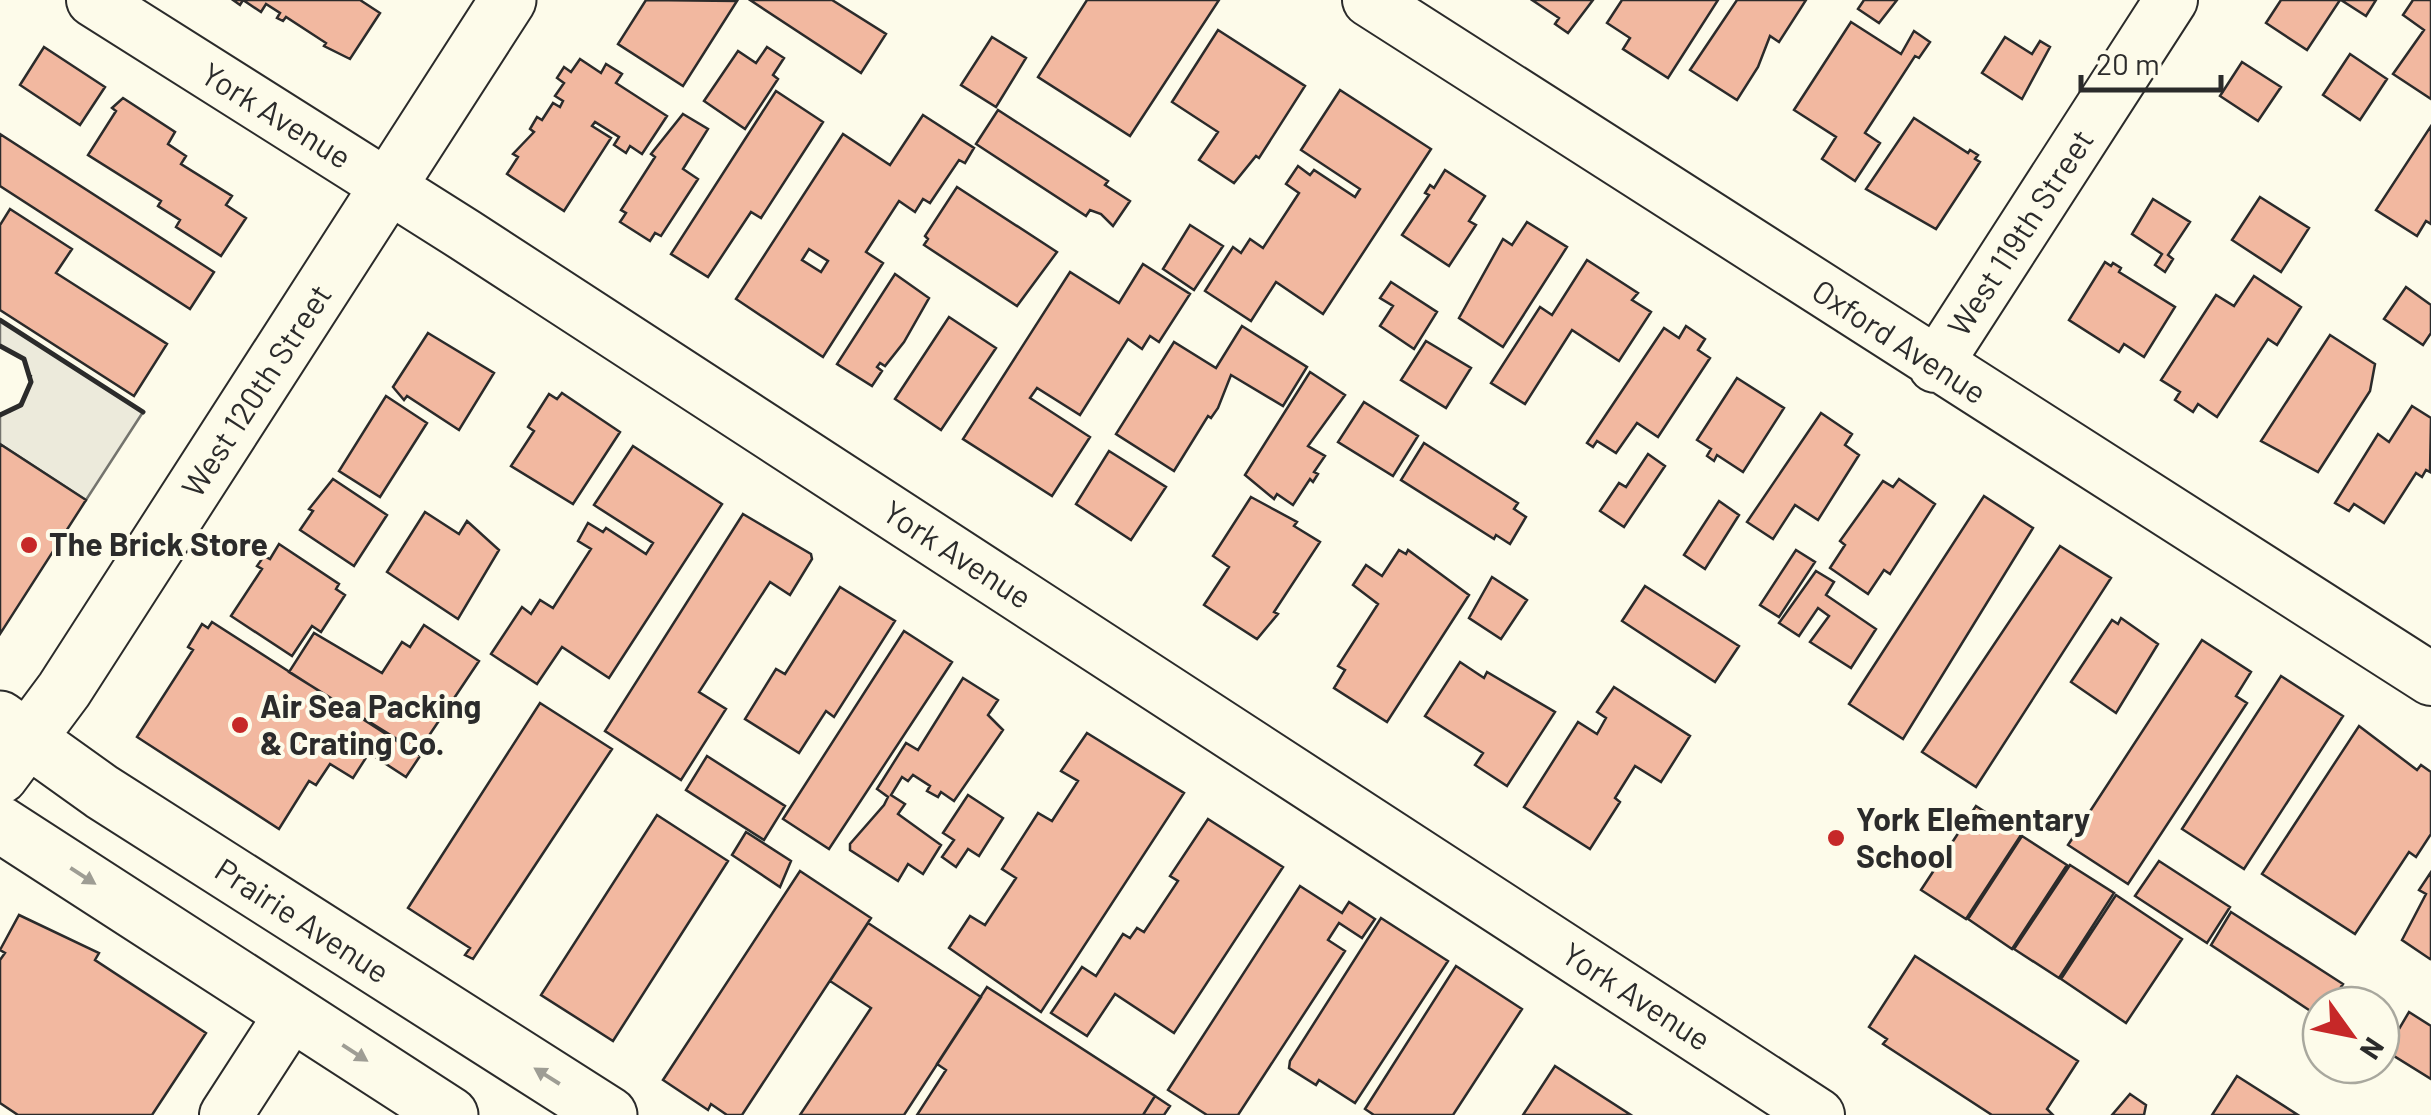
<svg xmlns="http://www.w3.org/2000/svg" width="2431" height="1115" font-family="Barlow,sans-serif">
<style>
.parking{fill:#eceadb;stroke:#74746e;stroke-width:2.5}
.building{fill:#f2b8a0;stroke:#2b2b2b;stroke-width:2.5;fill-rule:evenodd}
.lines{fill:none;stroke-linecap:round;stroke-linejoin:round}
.minor-casing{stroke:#2b2b2b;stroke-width:56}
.major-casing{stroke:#2b2b2b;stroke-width:59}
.minor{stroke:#fdfbea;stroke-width:52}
.major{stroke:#fdfbea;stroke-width:55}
.fence{stroke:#2b2b2b;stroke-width:2.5;stroke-dasharray:12 5;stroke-linecap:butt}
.wall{stroke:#2b2b2b;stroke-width:5}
.oneway{fill:#9e9d94}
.poi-dot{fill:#c62828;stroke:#fdfbea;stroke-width:4}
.labels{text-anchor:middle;stroke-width:8;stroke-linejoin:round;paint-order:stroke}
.street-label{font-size:32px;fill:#2b2b2b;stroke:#fdfbea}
.poi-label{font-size:32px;font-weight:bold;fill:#2b2b2b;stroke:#fdfbea;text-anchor:start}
</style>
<rect width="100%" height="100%" fill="#fdfbea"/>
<path class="parking" d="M0,320L143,412L86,500L0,444V415L21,405L31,382L24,359L0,346Z"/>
<path class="building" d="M233,0H360L380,13L350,59L324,46L326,43L286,17L283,21L277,18L280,13L266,4L261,12L243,0L240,5Z
M646,0L737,1L683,86L618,44Z
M750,0H832L886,34L861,73Z
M1087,0H1219L1130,136L1038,77Z
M1532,0H1593L1568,33L1555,24L1559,18Z
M1622,0H1718L1668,78L1623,49L1630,38L1607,23Z
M1737,0H1806L1779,42L1770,36L1758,67L1737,100L1690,70Z
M1864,0H1897L1879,23L1858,9Z
M2281,0H2340L2307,50L2266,23Z
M2341,0H2376L2366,16Z
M2413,0H2431V99L2393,74L2424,30L2403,15Z
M1851,22L1901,54L1914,31L1930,42L1919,58L1915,56L1865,133L1880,143L1855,181L1822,159L1836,137L1794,110Z
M1218,30L1305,86L1259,158L1256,156L1234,183L1199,160L1218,132L1172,102Z
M992,37L1026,58L996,107L961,85Z
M2005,37L2032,54L2040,41L2050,47L2022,99L1982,73Z
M44,47L105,87L80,125L20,85Z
M767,47L784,58L773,75L778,79L745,129L704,101L738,51L756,63Z
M2350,54L2387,79L2360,120L2323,95Z
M580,59L601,73L606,64L622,74L616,83L667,116L642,154L630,146L626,153L614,145L619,137L595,122L592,126L611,138L564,211L507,174L518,157L513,154L534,132L530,129L537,117L542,120L553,103L560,107L563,101L555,96L564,83L557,78L564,67L571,72Z
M2242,62L2281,87L2258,121L2220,96Z
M1340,90L1431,149L1323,314L1276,282L1251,321L1205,291L1233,247L1241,253L1250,239L1263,248L1299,193L1286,184L1298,166L1310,175L1314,170L1355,197L1360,189L1301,150Z
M776,91L823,122L761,218L751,212L708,277L671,254Z
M123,98L175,132L168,144L186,156L181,164L232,196L226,205L246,218L221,256L176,227L180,220L158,206L161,201L88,155L116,111L112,108Z
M998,110L1108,181L1105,185L1130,201L1113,226L1101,214L1090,210L1086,216L976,144Z
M683,114L708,129L683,169L698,179L661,236L655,233L650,241L620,222L626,213L621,210L655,157L651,154Z
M923,115L974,148L965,163L959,160L930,203L923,199L915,212L899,201L866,252L883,263L823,357L736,299L843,134L890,165ZM809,249L828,261L821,272L802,260Z
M1914,118L1968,153L1970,150L1978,155L1975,159L1980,162L1936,229L1866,189Z
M2431,126V224L2426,221L2417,236L2376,210Z
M0,134L214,272L190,309L0,186Z
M1445,170L1485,196L1469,221L1476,225L1449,266L1402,235L1429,195L1425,193L1430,185L1434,188Z
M957,187L1057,252L1017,306L924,245L928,239L925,236Z
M2260,197L2309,228L2281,272L2232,240Z
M2153,199L2190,222L2168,255L2173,259L2165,272L2155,265L2162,254L2132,234Z
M10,209L72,249L56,273L167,344L134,396L0,310V225Z
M1527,222L1567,247L1503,347L1459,318L1503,239L1512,245Z
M1190,225L1223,246L1194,290L1163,269Z
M1587,260L1638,293L1632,300L1651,312L1619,361L1572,330L1525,404L1491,383L1540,307L1552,315Z
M2105,262L2111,266L2113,263L2121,268L2119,272L2175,307L2144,357L2124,344L2119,352L2069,320Z
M1143,264L1190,294L1159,342L1150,336L1142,349L1128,339L1080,415L1037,388L1030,398L1090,437L1052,496L963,439L1070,272L1119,303Z
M895,274L929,298L904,342L885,366L880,363L877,367L882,371L872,386L837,364Z
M2254,276L2301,307L2277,345L2268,339L2217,417L2198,404L2193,412L2175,400L2180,392L2161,380L2216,295L2234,306Z
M1391,282L1437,312L1414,349L1380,326L1393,306L1380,298Z
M2406,287L2431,305V333L2423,345L2384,319Z
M949,317L996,348L941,430L895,399Z
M1242,326L1307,367L1283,406L1231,375L1218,408L1211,418L1208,416L1174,471L1116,434L1174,342L1216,368Z
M1686,326L1705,339L1698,350L1710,358L1658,437L1637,423L1616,453L1597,441L1593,447L1587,443L1664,328L1679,338Z
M428,333L494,373L459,430L407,396L404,400L393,387Z
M2330,335L2375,364L2370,391L2318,472L2261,441Z
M1426,341L1471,368L1446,408L1401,380Z
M1310,372L1345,395L1308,446L1325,456L1314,472L1318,474L1313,482L1310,479L1293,505L1277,494L1274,499L1245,475Z
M1737,378L1784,408L1743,472L1717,455L1714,461L1707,456L1711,449L1697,440Z
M562,393L620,432L573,504L511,466L534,431L528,427L549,394L557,399Z
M386,396L427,423L380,497L339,471Z
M1364,402L1418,436L1393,476L1338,442Z
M2412,406L2431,418L2430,472L2426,470L2422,477L2416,473L2384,523L2354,504L2349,511L2335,503L2378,434L2389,442Z
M1821,413L1852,434L1845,445L1859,455L1818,520L1795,505L1773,539L1747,522Z
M1424,443L1518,503L1514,509L1526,517L1510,544L1496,535L1494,539L1401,480Z
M0,444L86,500L0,634Z
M633,446L722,504L609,678L562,647L537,684L491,654L522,607L531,614L540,600L553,608L591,549L578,541L588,523L603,532L606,528L646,554L653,543L594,505Z
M1109,451L1166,487L1131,540L1076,504Z
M1648,454L1665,466L1624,527L1600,511L1619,483L1626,487Z
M333,479L387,515L354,566L300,530L313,511L309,509Z
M1899,479L1935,504L1890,574L1884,570L1868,594L1830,568L1845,545L1840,541L1883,481L1893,487Z
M1984,496L2033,528L1903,739L1849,704Z
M1251,497L1297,522L1294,526L1320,542L1274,612L1278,614L1257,639L1204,605L1229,567L1213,556Z
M1719,501L1739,515L1705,569L1684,555Z
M425,512L459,534L467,521L499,550L458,619L387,572Z
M743,514L811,554L812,559L790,595L770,582L699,692L726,709L681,780L605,731Z
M279,544L339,584L336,589L345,595L321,632L312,626L292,656L231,616L262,569L257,566L264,556L270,559Z
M2060,546L2111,578L1976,787L1922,752Z
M1399,550L1406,554L1408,550L1469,595L1387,722L1334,688L1345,670L1338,666L1378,604L1353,585L1366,565L1382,576Z
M1796,550L1815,562L1779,617L1760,605Z
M1816,571L1834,582L1826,595L1876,629L1851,668L1810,642L1829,616L1818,608L1799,636L1779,623Z
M1492,577L1527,600L1501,639L1469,618Z
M1645,586L1739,646L1715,682L1622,621Z
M840,587L895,621L834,717L826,711L799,753L745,719L776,669L785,674Z
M2121,618L2158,644L2116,713L2071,682L2112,620L2118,624Z
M212,622L420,756L406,777L369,753L353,778L330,764L316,785L309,781L279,829L137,737L193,650L188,647L202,624L208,628Z
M424,625L479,661L418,752L289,672L314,633L382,673L402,642L410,647Z
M904,631L952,662L829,849L783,819Z
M2202,640L2251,672L2236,696L2247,703L2128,884L2068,845Z
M1460,662L1484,678L1487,672L1555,712L1507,786L1475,765L1483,753L1425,716Z
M2281,676L2343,716L2244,869L2182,829Z
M963,678L998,700L988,715L1003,730L954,801L941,792L938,797L927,791L930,786L913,775L908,781L902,777L891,795L905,804L898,814L941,845L923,874L908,864L898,881L850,850V844L884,805L888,797L877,789L906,743L918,750Z
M1614,687L1690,736L1661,782L1635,766L1615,798L1620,802L1590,849L1524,807L1578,722L1597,734L1606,718L1597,712Z
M540,703L612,749L473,959L465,955L470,948L408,908Z
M2359,726L2417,770L2421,765L2431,772V834L2416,857L2409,852L2355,934L2262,874Z
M1087,733L1184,793L1041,1012L949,948L970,916L985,925L1016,878L1002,869L1038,813L1052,821L1078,781L1061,771Z
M707,756L785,806L764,840L686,790Z
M968,795L1003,818L979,856L968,849L956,867L942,857L954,840L943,833Z
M1976,806L2021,835L1966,919L1921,890Z
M657,815L728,861L613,1041L541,995Z
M1208,819L1283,867L1174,1033L1115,994L1087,1036L1051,1013L1082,967L1096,976L1123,934L1130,938L1137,928L1144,932L1178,881L1170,876Z
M746,832L791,861L780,887L732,855Z
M2022,836L2067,865L2012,949L1968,919Z
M2159,861L2230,907L2207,943L2135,896Z
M2070,865L2114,893L2059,978L2014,949Z
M800,871L871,918L742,1115H727L711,1104L708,1110L663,1080Z
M2431,872V957L2430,959L2402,940L2426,894L2419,890Z
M1300,886L1342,913L1349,902L1375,919L1362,938L1339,923L1328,940L1345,951L1238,1115H1207L1168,1090Z
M2116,895L2182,939L2126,1023L2061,979Z
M2231,912L2343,984L2329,1005H2321V1018L2211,945Z
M19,915L99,953L95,960L206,1033L152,1115H18L0,1103V960L5,953L0,950Z
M1381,918L1448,961L1355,1103L1319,1080L1316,1085L1289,1068L1290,1061Z
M868,923L981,997L904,1115H800L871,1008L830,981Z
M1915,956L2078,1061L2047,1109L2053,1115H1992L1883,1044L1887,1039L1869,1027Z
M1456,966L1522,1009L1453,1115H1374L1365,1109Z
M987,987L1155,1096L1143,1115H917L946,1070L937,1064Z
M2409,1012L2431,1026V1079L2386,1051Z
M1555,1066L1631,1115H1523Z
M2237,1076L2298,1115H2212Z
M2130,1094L2146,1105L2144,1115H2112Z
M1155,1096L1170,1106L1164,1115H1143Z"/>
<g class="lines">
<g class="minor-casing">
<path id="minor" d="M93,0L465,235L1818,1115
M1369,0L2431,679
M1935,366L2171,0
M226,1115L292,1013"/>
</g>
<g class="major-casing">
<path id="major" d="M0,719L102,792L609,1115
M0,776L64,690L508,0
M0,824L450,1115"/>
</g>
<use href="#minor" class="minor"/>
<use href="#major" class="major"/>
<path class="fence" d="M0,414C22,410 29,395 31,375"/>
<path class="wall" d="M0,320L143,412
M0,346L24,359L31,382L21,405L0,415"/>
</g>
<defs><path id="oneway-solid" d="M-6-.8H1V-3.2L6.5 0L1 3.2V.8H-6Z" transform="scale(2.5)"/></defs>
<g class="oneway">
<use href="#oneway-solid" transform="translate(83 876) rotate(33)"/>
<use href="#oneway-solid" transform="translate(355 1053) rotate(33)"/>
<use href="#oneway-solid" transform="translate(547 1076) rotate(-148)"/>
</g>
<g class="poi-dot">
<circle cx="29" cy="545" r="10"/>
<circle cx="240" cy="725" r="10"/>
<circle cx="1836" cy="838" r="10"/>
</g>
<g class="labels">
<g class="street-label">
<text transform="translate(276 116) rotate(32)" y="11">York Avenue</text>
<text transform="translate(2021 233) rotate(-57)" y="11">West 119th Street</text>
<text transform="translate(1899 342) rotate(33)" y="11">Oxford Avenue</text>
<text transform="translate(257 391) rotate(-57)" y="11">West 120th Street</text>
<text transform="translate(957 555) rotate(33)" y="11">York Avenue</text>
<text transform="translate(302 921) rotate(33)" y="11">Prairie Avenue</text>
<text transform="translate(1636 997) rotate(33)" y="11">York Avenue</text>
</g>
<g class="poi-label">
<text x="49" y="556">The Brick Store</text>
<text x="260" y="718">Air Sea Packing<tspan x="260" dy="37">&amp; Crating Co.</tspan></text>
<text x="1856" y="831">York Elementary<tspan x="1856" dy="37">School</tspan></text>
</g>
</g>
<g transform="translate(2351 1035) rotate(123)"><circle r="48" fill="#fdfbea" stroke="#a9a89e" stroke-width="2.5"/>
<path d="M0-8L18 38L0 25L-18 38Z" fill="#c62828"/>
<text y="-15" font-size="28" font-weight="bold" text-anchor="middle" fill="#2b2b2b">N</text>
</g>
<path d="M2081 75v15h140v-15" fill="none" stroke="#2b2b2b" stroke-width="5"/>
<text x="2096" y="75" font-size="30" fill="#2b2b2b" stroke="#fdfbea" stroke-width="8" paint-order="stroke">20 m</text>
</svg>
